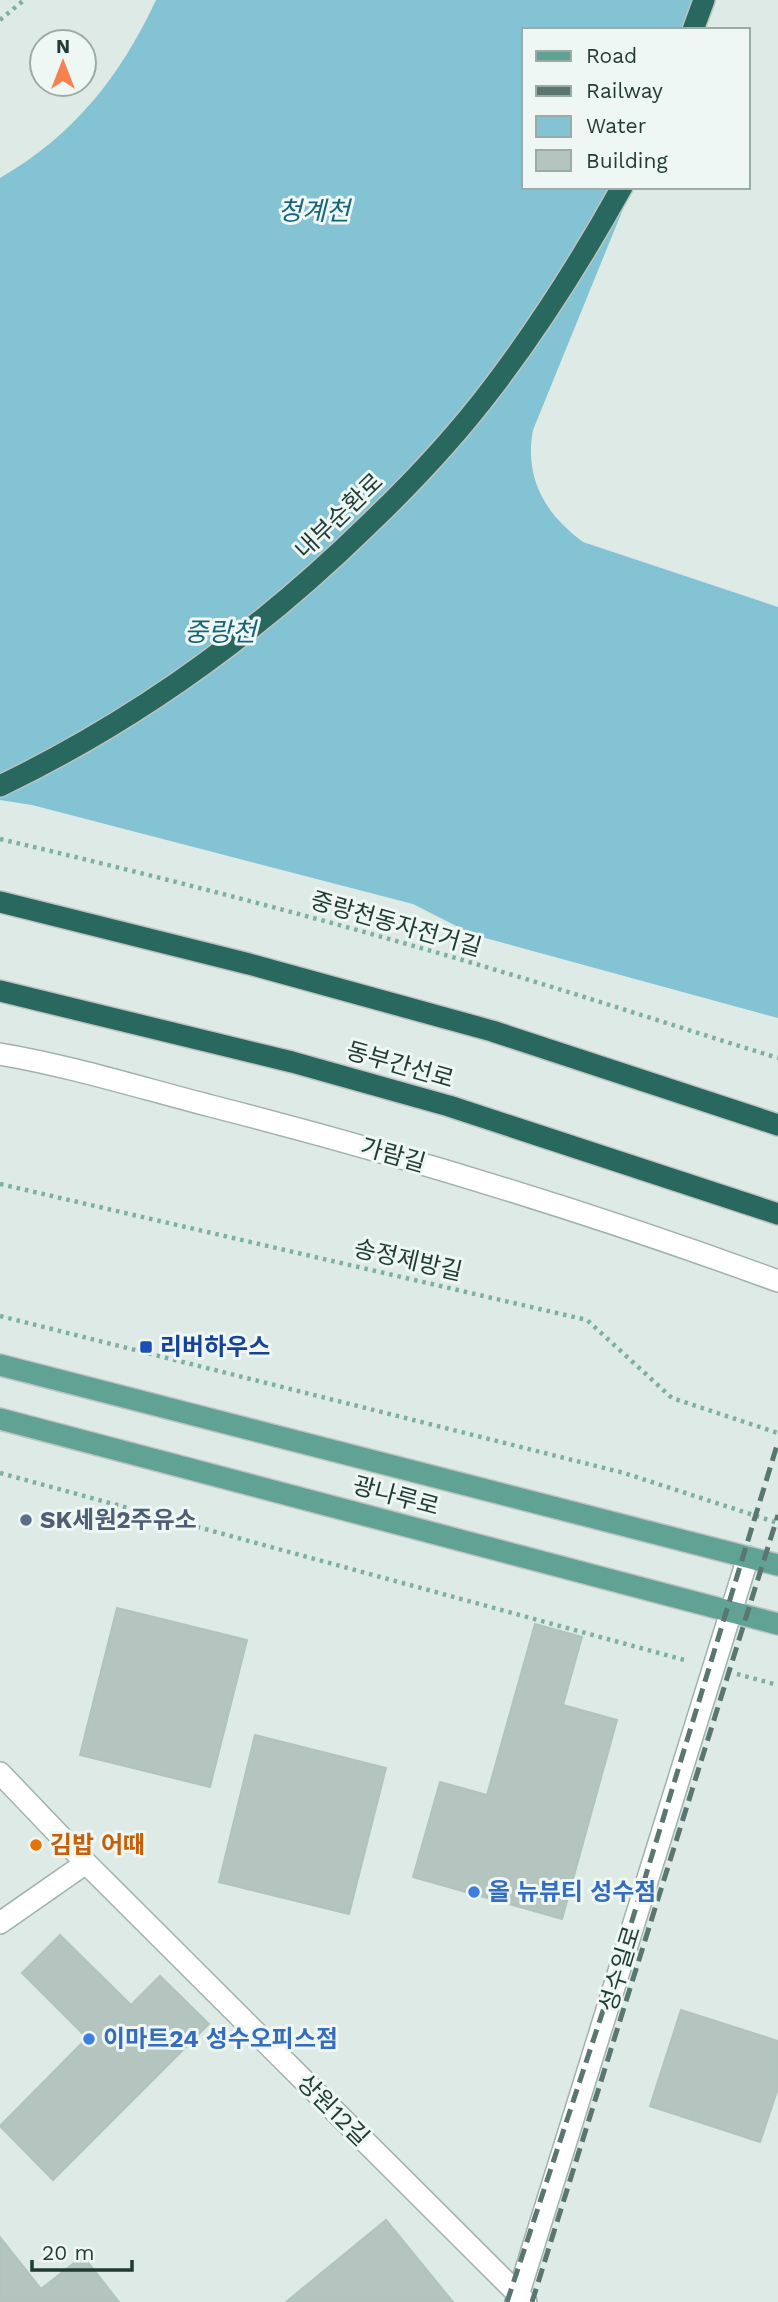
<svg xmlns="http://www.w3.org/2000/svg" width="778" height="2302" font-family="'Work Sans','Noto Sans KR',sans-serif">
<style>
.water{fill:#83c3d3}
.building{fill:#b3c5be;stroke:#b0c4bd;stroke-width:2}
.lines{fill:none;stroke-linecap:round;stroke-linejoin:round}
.minor-casing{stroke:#a1b2ac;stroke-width:24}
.major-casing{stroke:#bcc4c2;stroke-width:24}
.highway-casing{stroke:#bcc4c2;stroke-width:24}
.path{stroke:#7db0a2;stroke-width:4.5;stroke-dasharray:3.5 5;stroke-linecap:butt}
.minor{stroke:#fff;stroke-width:21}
.major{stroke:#60a294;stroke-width:21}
.highway{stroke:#29685e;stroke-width:21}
.rail{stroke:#597770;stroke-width:5;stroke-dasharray:14 7;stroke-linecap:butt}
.transit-dot{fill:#1a4fb4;stroke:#eef7f3;stroke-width:2.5}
.service-dot{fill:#5c6f8a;stroke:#eef7f3;stroke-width:2.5}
.food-dot{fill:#e8710a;stroke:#eef7f3;stroke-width:2.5}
.shop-dot{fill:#3f7fe0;stroke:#eef7f3;stroke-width:2.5}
.labels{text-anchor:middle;stroke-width:6;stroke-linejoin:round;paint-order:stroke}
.street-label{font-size:24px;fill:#1f3b34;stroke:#eef7f3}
.transit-label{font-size:24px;font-weight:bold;fill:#164399;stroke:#eef7f3;text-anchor:start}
.service-label{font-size:24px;font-weight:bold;fill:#4e5e75;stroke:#eef7f3;text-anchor:start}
.food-label{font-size:24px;font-weight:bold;fill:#c56008;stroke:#eef7f3;text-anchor:start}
.shop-label{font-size:24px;font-weight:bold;fill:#366cbe;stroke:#eef7f3;text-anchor:start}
.water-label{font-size:26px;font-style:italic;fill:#176478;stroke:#eef7f3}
</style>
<rect width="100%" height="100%" fill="#deeae5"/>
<path class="water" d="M156,0H708L696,30H524V187H632L533,430C524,478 545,514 583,542L778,607V1018L474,935L413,904L32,805L0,800V178C74,135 120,77 156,0Z"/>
<path class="building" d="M117,1608L247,1640L210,1787L80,1755Z
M535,1624L582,1637L563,1705L617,1720L562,1919L413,1877L440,1782L487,1795Z
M255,1735L386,1768L349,1914L219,1882Z
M60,1935L131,2005L160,1976L209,2024L53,2180L0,2126L87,2038L22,1973Z
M681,2010L778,2041V2088L760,2142L650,2106Z
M386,2220L453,2302H286Z
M0,2237L41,2289L83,2256L119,2302H0Z"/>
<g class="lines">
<g class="minor-casing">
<path id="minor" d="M0,1054C71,1066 141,1088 211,1106C403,1155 592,1213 778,1281
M0,1773L86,1863L526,2302
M0,1923L86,1863
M516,2302L748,1557"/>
</g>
<g class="major-casing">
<path id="major" d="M0,1365L778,1565
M0,1419L778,1624"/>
</g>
<g class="highway-casing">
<path id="highway" d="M693,30L704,0
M0,786C137,720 261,630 369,524C413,482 456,436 493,387C541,324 583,257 622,187
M0,902L249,964L492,1031L778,1125
M0,991L292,1062L449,1106L778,1214"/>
</g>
<path class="path" d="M0,20L24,0
M0,839C166,878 332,921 496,970C590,998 684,1029 778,1058
M0,1184L587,1320L672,1398L778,1433
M0,1316L624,1473L778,1523
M0,1473L688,1661
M737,1674L778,1685"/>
<use href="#minor" class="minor"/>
<use href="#major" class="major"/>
<use href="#highway" class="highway"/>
<path class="rail" d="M507,2302L624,1947L778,1442
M532,2302L778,1515"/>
</g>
<rect class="transit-dot" x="139" y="1340" width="14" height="14" rx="3.5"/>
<circle class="service-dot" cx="26" cy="1520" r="7"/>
<circle class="food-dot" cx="36" cy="1845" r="7"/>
<g class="shop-dot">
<circle cx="474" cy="1892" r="7"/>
<circle cx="89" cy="2039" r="7"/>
</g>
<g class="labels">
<g class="street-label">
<text transform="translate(339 516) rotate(-44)" y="8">내부순환로</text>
<text transform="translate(396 924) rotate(16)" y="8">중랑천동자전거길</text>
<text transform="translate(400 1065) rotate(16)" y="8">동부간선로</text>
<text transform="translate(393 1155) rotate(16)" y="8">가람길</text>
<text transform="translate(408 1260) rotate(13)" y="8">송정제방길</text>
<text transform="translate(396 1496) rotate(15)" y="8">광나루로</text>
<text transform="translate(620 1969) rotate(-73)" y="8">성수일로</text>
<text transform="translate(333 2110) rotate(45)" y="8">상원12길</text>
</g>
<g class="transit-label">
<text x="160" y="1355">리버하우스</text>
</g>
<g class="service-label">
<text x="40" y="1528">SK세원2주유소</text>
</g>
<g class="food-label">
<text x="50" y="1853">김밥 어때</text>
</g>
<g class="shop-label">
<text x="488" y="1900">올 뉴뷰티 성수점</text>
<text x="103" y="2047">이마트24 성수오피스점</text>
</g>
<g class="water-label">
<text x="314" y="220">청계천</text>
<text x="220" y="641">중랑천</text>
</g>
</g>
<rect x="522" y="28" width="228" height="161" fill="#eef7f3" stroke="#9baca7" stroke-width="2"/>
<rect x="536" y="51" width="35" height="10" fill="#60a294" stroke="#9baca7" stroke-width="2"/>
<text x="586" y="63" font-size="21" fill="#1f3b34">Road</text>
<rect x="536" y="86" width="35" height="10" fill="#597770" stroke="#9baca7" stroke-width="2"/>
<text x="586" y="98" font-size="21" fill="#1f3b34">Railway</text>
<rect x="536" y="116" width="35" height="21" fill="#83c3d3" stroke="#9baca7" stroke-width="2"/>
<text x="586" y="133" font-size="21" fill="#1f3b34">Water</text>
<rect x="536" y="150" width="35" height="21" fill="#b3c5be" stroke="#9baca7" stroke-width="2"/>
<text x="586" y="168" font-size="21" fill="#1f3b34">Building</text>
<g transform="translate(63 63)"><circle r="33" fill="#eef7f3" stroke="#9baca7" stroke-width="2"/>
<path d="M0-5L12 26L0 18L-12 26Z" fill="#f87f4e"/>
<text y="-10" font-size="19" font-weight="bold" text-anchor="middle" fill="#1f3b34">N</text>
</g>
<path d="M32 2260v10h100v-10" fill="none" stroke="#1f3b34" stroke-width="3.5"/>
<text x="42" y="2260" font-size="21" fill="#1f3b34" stroke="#eef7f3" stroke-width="5" paint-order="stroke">20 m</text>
</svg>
